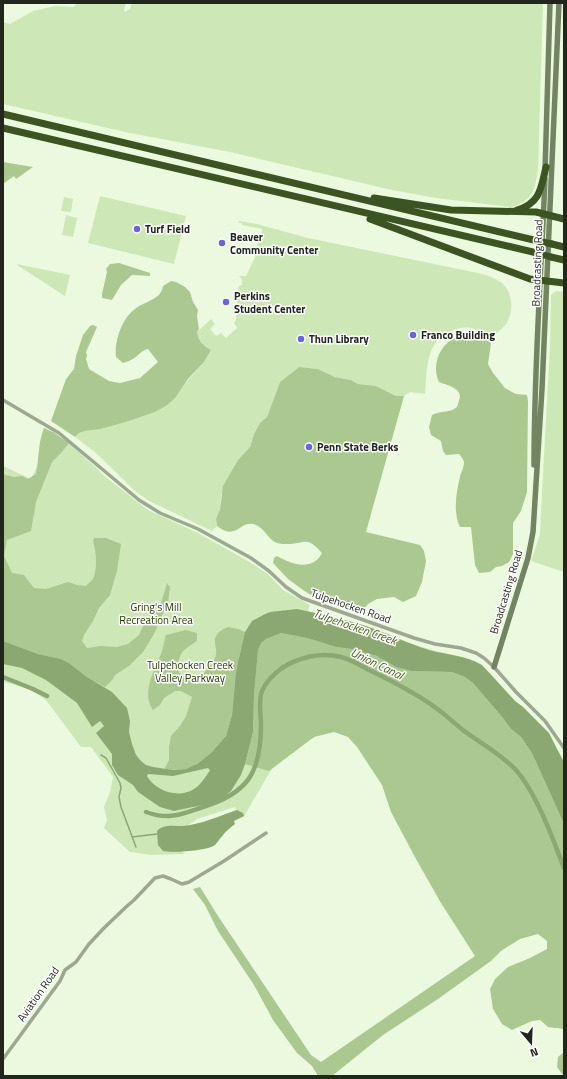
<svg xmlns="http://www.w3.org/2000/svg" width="567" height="1079" font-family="'Titillium Web',sans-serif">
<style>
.green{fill:#cde8b6}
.forest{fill:#acc891}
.water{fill:#8ca872;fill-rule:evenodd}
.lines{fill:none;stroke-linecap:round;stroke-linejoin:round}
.stream{stroke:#8ca872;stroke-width:1.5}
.canal{stroke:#8ca872;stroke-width:4.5}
.street{stroke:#9ca891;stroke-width:3.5}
.secondary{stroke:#728461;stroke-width:5.5}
.highway{stroke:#3b5421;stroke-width:7}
.highway-bridge{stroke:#3b5421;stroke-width:7}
.poi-dot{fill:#6965df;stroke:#fff;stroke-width:1.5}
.labels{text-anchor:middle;stroke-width:3;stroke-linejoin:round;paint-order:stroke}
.poi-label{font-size:11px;font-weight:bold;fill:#21271d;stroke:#fff;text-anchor:start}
.street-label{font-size:11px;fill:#21271d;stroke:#fff}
.park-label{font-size:11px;fill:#213a00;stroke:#fff}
.water-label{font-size:12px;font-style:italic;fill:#406112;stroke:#fff}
</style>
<rect width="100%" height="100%" fill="#ebfade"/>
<path class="green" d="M77,3H126L124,10L125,12L130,9L132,3H543L538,170C535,190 532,202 510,207L436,198L392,190L230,152L125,132L3,104V22L10,24L33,11L55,6L74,7Z
M100,196L186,216L174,264L88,243Z
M64,197L73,199L71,212L61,211Z
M66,215L77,218L73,237L62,235Z
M239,221L257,224L308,238L478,273C485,275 493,277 499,281C511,288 514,306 509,318C507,325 500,330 495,335C488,333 479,330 471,328C465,327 459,328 453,330C425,340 427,370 425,394L410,392L404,396H396L376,386L358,384L351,380L335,377L318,369L299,367L280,382L267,417L260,423L254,434L250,447L238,460L221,495L220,509L216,519L217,526L212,531L149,501L135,491L95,452L75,437L79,433L85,431L101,429L129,421L155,412L166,406L204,362L211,350L200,343L197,332L211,319L215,324L210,329L216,336L221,333L226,338L237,328L234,323L236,320L238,290L239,286L242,285V279L239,276H246L256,255L258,241H260L262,229L242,225V223H239Z
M17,264L70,275L65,296L17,265Z
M556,291L564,292V572L531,561L540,534L541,511L550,346L551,295Z
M53,432L69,443L107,478L148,510L198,533L248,561L268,574L283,590L310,605L308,611L364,626L404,642L476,662L491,674L515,701L523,707L549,733L564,762V912L401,751L334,726L278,758L243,818L235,807L197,819L177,833L184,854L151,855L130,852L104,828L107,820L104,807L110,792L113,777L91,747H81L46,700L28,688L3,682V465L5,467L31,479Z"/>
<path class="forest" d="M3,162L33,167L16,179L14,176L3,184Z
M119,263L150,273V276L132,275L121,285L112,300L102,298V294L107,272L106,269L110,264Z
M171,281L176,282L185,287L190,292L193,302L198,310L197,316L199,329L197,332C199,343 203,345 211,350L204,362L188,379L175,398L166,406L155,412L129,421L101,429L85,431L79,433L75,437L51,421L66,379L74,369L76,356L83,335L90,326L93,325L97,327L86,352L87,355L86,359L89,369L109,381L120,383L140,378L158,362L148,349C139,351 137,360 123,363L116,357C114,342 122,318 135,309C145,301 161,300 163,286Z
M457,337C468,337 483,336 491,343L488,364L493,373L505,388L516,394L527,395L528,401L527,492L521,511L513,523V554L509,562L502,566L496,567L490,572L479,573L475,565L471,527H460C453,513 456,493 460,477C461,472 464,468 464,462C463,459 461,456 459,454L446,455L443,451L441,441L431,435L429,427L432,415C442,410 448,414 457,407C458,404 459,400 460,397C460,387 446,385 439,382C431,366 440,343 457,337Z
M299,367L318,369L335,377L351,380L358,384L376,386L396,396H404L366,532L420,545L424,551L426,561L422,582L416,596L403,602L394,597L377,599L368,604L364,609L356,610L340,605L314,597L303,590L288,579L273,563L274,558L277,556C292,565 313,571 322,553C306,535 306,544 287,544C284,544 280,544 277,543C268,540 264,526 253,524C238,522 237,541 217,526L216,519L220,509L223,486L238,460L250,447L254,434L260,423L267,417L280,382Z
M44,428L53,432L69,443L62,452L52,462L36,502L31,531L7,540L4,556L12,573L24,575L34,588L46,589L68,582L77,585L86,586C88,584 91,581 93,579C98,567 96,552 93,540L94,538H106L121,544L117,571L110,595L99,608L93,621L84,635L82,641L87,648L101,646L117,647L128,644L139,635L145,622L161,603L167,583L170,587L168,602L154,634L143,652L129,666L115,675L113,679L105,687L87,677L69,663L61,659L38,654L3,641V473V474L14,477L22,476L28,479L36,474C39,459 38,442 44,428Z
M228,627L238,629L245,632L236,671L232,715L226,736L211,753L194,766L186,769L164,770L169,760V747L171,736L180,726L186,716L192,697L181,691H175L164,698L160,705L153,710C141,693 154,671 161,654C163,648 164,642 166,635L186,630L197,633V641C182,651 177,653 179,673C181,674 184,677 187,678C200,681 214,665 216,654C217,648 213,642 216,636C219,631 223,629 228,627Z
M281,633L307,638L336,647L352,649L377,656L396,667L411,671L452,672L465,677L473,683L503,718L511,729L521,737L532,753L564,824V1029L548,1027L540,1020L532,1021L512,1030L502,1024L493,1009L490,989L495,979L508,967L530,958L547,949V941L538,934L520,939L501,951L491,961L438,999L383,1035L332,1076H318L312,1066L297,1053L273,1020L254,985L218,931L205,905L193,889L200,887L218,916L311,1055L321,1062L475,956L441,903L416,859L391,812L382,785L357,747L348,737L334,732L314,737L269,771L245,764L253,732L254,695L258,650L261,643L266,639Z
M564,1052V1075L562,1074L557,1067L558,1057Z"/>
<path class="water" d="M297,609C320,614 343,619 366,626C387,633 407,643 429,650C447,655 466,655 482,665L515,701L523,707L549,733L556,747L564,762V824L532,753L521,737L511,729L503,718L473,683L465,677L452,672L411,671L396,667L377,656L352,649L336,647L307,638L281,633L266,639L261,643L258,650L254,695L253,732L245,764L241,775L231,791L224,797L208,804L183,809L174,811L160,807L138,792L133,785L118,775L112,765V754L96,733L104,726L100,721L92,727L77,703L46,680L22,668L3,664V641L38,654L61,659L69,663L87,677L112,692L127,708L130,721L129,732L132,744L136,755L141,761L146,765L153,767L173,770L186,769L197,764L211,753L226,736L232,715L236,671L245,632L252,621L265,614L270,612ZM208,768L210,770C206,776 201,785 194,789C179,799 155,791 147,776L148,774L173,776Z
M237,810L243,813L244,816L234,821L235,824C231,827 226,831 223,835C220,838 218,842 215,845C208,851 172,853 163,851L158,845L157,831C163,824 174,826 183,826C202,824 219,816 237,810Z"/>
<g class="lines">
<path class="stream" d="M101,755L106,758L120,783L121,788L119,797L121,807L136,847
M132,837L157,834"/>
<path class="canal" d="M3,677L33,689L47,696
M146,812C168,820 179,815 200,808C247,794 261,774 261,725C261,714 258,701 262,691C266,681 274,674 282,668C299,657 321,652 341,657C352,660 360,665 369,670C392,681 416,693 436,708C446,715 454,723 463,730C480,743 499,753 515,769C535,790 554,841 564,868"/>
<path class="street" d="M3,400L59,433L139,500L160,513L198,529L251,558L269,571L286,587L302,598L414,638L435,644L461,648L476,653L484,658L494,667L516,692L545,721L564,748
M3,1059L60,981L65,970L76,962L89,944L104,928L126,907L134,900L155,878L163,876L171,879L182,884L189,882L224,861L266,833"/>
<path class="secondary" d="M545,171L550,3
M534,465C534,369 541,275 545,179
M494,667L528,558L533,532L542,389L559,3"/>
<path class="highway" d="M3,114L538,241
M3,128L537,253
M374,198L451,210L536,212L564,219
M517,210C541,203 541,187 546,167
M370,219L530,279L564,283
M552,244L564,247
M551,257L564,260"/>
<path class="highway-bridge" d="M538,241L552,244
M537,253L551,257"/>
</g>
<g class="poi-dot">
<circle cx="137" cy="229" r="4"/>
<circle cx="222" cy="243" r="4"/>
<circle cx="226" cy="302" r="4"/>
<circle cx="413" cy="335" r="4"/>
<circle cx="301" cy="339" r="4"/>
<circle cx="309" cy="447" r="4"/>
</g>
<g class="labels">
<g class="poi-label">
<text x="145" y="233">Turf Field</text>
<text x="230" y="241">Beaver<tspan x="230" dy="13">Community Center</tspan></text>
<text x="234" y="300">Perkins<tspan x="234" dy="13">Student Center</tspan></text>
<text x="421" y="339">Franco Building</text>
<text x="309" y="343">Thun Library</text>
<text x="317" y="451">Penn State Berks</text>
</g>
<g class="street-label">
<text transform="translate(537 263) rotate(-88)" y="4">Broadcasting Road</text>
<text transform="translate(506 592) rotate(-73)" y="4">Broadcasting Road</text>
<text transform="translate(351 606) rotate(19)" y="4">Tulpehocken Road</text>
<text transform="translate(38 994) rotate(-55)" y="4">Aviation Road</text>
</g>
<g class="park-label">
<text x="156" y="611">Gring's Mill<tspan x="156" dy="13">Recreation Area</tspan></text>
<text x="190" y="669">Tulpehocken Creek<tspan x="190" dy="13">Valley Parkway</tspan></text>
</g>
<g class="water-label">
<text transform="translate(355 627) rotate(19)" y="4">Tulpehocken Creek</text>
<text transform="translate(377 664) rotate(26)" y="4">Union Canal</text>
</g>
</g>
<rect width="567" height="1079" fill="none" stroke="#21271d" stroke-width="8"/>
<g transform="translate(531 1043) rotate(161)" stroke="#ffffff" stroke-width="3" paint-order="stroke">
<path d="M0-3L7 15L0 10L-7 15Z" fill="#21271d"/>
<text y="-6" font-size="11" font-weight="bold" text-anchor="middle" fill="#21271d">N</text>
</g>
</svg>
